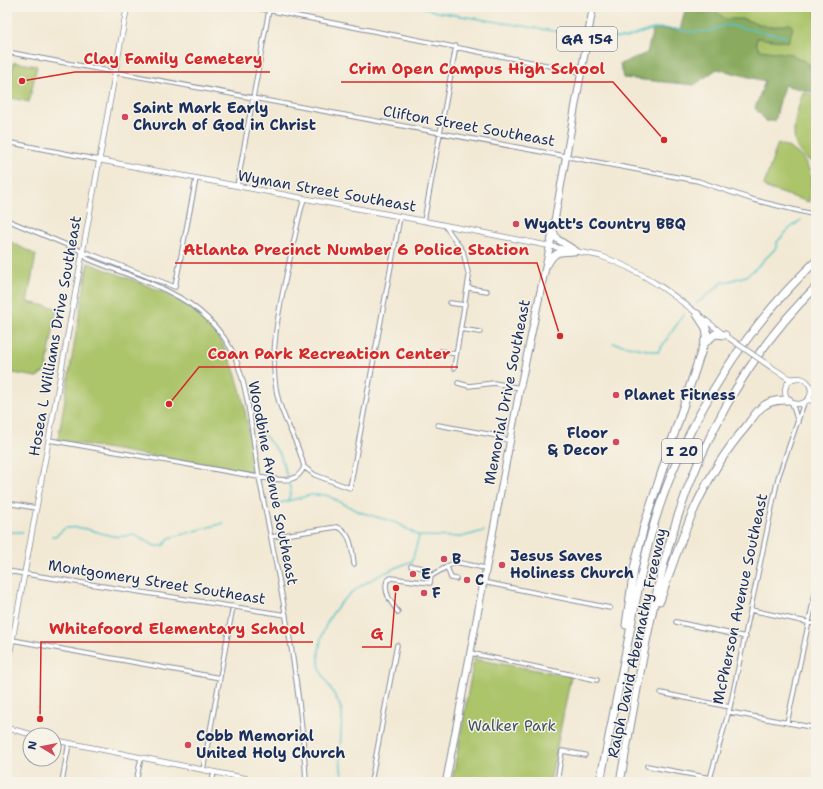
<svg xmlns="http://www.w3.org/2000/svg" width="823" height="789" font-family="'Shantell Sans',sans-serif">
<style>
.green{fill:#acc46a;stroke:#647a64}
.forest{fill:#89aa5e;stroke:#526c5e}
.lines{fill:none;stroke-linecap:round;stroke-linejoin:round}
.stream{stroke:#52c1c7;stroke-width:1.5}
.minor-casing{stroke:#868c99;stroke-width:5.5}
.tertiary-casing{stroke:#868c99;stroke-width:6}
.primary-casing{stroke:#868c99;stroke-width:8}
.motorway-casing{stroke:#868c99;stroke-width:9}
.minor{stroke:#fff;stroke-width:3.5}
.tertiary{stroke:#fff;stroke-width:4.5}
.primary{stroke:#fff;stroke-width:6}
.motorway{stroke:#fff;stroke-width:7}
.tertiary-bridge-casing{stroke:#868c99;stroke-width:6;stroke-linecap:butt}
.tertiary-bridge{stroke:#fff;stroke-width:4.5}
.poi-dot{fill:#d1495b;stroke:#f7f3e8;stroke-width:1.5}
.labels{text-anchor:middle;stroke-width:3;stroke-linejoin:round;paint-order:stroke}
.shield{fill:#f7f3e8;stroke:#5d6a87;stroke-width:1}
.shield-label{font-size:14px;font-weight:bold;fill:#1b2f5e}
.poi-label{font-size:15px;font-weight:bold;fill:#1b2f5e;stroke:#f7f3e8;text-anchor:start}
.street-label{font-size:15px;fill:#1b2f5e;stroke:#f7f3e8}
.park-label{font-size:15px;fill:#3f5461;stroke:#f7f3e8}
.leader{fill:none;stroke:#d62828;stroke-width:1.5}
.callout-dot{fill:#d62828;stroke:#f7f3e8;stroke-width:1.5}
.callout-label{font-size:16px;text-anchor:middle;font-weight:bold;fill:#d62828;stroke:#f7f3e8;stroke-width:3;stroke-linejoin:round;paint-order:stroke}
</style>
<rect width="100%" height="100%" fill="#f7f3e8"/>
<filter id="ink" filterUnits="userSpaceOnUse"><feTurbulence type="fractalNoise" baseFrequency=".025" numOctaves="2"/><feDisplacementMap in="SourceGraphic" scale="8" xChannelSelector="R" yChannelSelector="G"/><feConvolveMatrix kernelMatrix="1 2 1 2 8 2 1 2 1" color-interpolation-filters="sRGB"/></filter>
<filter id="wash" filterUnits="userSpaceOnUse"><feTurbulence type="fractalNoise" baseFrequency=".012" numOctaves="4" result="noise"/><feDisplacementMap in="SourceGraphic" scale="16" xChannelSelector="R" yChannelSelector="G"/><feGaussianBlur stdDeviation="0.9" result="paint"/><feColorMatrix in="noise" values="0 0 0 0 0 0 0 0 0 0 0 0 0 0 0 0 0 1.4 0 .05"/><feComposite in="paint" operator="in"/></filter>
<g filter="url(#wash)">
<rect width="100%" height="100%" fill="#f2e9d4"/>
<path class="green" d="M705,7H816V80L695,62Z
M14,62L37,66L29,102L7,97Z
M803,92L816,96V165C810,161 803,157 799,151C788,135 798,109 803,92Z
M778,143C808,154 815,171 809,202L766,188L764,185Z
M7,240L36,255L27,302L57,308L46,370L37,377L7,372Z
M88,263C120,276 165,289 192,309C241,346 245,414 255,469L251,473L58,440Z
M474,659L571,676L550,782H452Z"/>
<path class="forest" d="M686,7H711L725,19H743L769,27L790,24L793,28L788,42L757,38L756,44L760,50L791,54L816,68V93L784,85L775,121H766L755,108L765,81L717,69L694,85L623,78L620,64L647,53L653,29L680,30Z"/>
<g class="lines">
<path class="stream" d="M422,7L437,12L577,35
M594,37L626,38L656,28L676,29L690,32L709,31L727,25L787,37
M815,209L816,207
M696,304L722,283L746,276L753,271L776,248L777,242L789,229L801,220
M613,343L658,352L684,314
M264,435L280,454L287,476
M288,500L291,493L289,484
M276,504L311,495H326L360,512L397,523L419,536L461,537L484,531
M7,532H23
M52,536H56L65,528C70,528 76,527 81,528C101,531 113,541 133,534L155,546H163L169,538L224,523
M344,782C339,767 340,749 341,733C341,727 343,719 342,712C338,696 327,686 321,671C317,661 319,649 321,639C333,594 373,577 412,561L419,536"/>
</g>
</g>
<g filter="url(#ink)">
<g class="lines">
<g class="minor-casing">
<path id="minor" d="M252,7L581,72
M7,52L698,181L754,200L816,215
M7,142L99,160
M237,186L269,10
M304,199C298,218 295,238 290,258C281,301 268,350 277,394C282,420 299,441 304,467L315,475L350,488L400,217
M7,220L79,250L88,259C126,275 179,289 208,319C218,329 229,343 235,357C250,394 252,438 259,477C279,580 301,678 306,782
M424,221L456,46
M445,226L463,251L469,277L454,368
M82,254L88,253L175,287L196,179
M469,288L487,291
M450,303L465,305
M460,329L480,332
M441,351L456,354
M458,383L469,386L494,383L520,388
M792,403L798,422
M438,425L493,435L510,441
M49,440L270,479C284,480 297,483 304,467
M7,503L36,508
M271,537L337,527C352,532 352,551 354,564
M411,566L423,568L431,576
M447,567L451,578L456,579
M7,571L286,615
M483,582L610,608
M751,610L816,624
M398,612C392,604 383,592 387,581L391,578L430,583L431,576L455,562L485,568
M676,622L746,637
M7,639L220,678
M470,653L597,680
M661,693L730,707
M729,712L816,728
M787,723L816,589
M647,766L710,778
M203,770L233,606
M62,782L69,743
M136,782L141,758
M212,782L214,772
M371,782L397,645
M557,782L562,751L585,755
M709,782L730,707L778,478L804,403"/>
</g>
<g class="tertiary-casing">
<path id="tertiary" d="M99,160L424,221L600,256C647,271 685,304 723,334
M771,367L788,378L794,379
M785 391a13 13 0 1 1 26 0a13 13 0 1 1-26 0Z
M808,400L816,401
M7,670L127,7
M7,728L34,735
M54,740L264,782"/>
</g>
<g class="primary-casing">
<path id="primary" d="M553,230L557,239L576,251
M548,264C557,248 561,254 576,251
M446,782L520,388L550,246L593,7"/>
</g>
<g class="motorway-casing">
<path id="motorway" d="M705,343L715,334L725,335
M660,601C681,538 701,479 745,428C751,421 757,409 765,405C772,400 781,400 789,400
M626,625L634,569L644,526L707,334L706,328L697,314
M600,782C610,732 620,681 630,631C638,589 646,546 660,505C691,414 746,327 816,261
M620,782C635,703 647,622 669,545C696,450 745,356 816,287"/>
</g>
<use href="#minor" class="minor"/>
<use href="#tertiary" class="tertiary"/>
<use href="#primary" class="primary"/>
<use href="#motorway" class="motorway"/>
<g class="tertiary-bridge-casing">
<path id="tertiary-bridge" d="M729,338L771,367"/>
</g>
<use href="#tertiary-bridge" class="tertiary-bridge"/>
</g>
</g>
<g class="poi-dot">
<circle cx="125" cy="117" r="4"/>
<circle cx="516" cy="224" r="4"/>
<circle cx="616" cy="395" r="4"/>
<circle cx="616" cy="442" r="4"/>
<circle cx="444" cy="559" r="4"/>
<circle cx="502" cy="565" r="4"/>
<circle cx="413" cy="574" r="4"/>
<circle cx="467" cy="580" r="4"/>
<circle cx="424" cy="593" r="4"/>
<circle cx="188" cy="745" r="4"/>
</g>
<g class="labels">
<g class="shield">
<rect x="557" y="27" width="60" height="24" rx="3"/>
<rect x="662" y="439" width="40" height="24" rx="3"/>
</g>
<g class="shield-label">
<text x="587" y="44">GA 154</text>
<text x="682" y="456">I 20</text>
</g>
<g class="poi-label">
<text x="133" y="113">Saint Mark Early<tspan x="133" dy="17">Church of God in Christ</tspan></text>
<text x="524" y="229">Wyatt's Country BBQ</text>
<text x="624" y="400">Planet Fitness</text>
<text x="608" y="438" text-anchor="end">Floor<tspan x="608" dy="17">&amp; Decor</tspan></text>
<text x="510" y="561">Jesus Saves<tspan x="510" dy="17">Holiness Church</tspan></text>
<text x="452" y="564">B</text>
<text x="421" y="579">E</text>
<text x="475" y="585">C</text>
<text x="432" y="598">F</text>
<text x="196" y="741">Cobb Memorial<tspan x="196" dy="17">United Holy Church</tspan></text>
</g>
<g class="street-label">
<text transform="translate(469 126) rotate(10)" y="5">Clifton Street Southeast</text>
<text transform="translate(327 191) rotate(10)" y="5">Wyman Street Southeast</text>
<text transform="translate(55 336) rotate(-80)" y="5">Hosea L Williams Drive Southeast</text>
<text transform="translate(507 392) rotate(-79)" y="5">Memorial Drive Southeast</text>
<text transform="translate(273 483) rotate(79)" y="5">Woodbine Avenue Southeast</text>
<text transform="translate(157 582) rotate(9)" y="5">Montgomery Street Southeast</text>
<text transform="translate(740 599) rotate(-78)" y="5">McPherson Avenue Southeast</text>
<text transform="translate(637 643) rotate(-78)" y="5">Ralph David Abernathy Freeway</text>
</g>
<g class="park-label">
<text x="512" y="731">Walker Park</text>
</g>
</g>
<path class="leader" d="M22 81L75 72H270M664 140L613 82H341M560 336L537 263H175M169 404L199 367H458M40 719L41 642H313M396 588L391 647H362"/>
<g class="callout-dot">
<circle cx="22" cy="81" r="4"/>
<circle cx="664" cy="140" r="4"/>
<circle cx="560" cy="336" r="4"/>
<circle cx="169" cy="404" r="4"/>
<circle cx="40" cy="719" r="4"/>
<circle cx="396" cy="588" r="4"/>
</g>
<g class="callout-label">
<text x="173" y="64">Clay Family Cemetery</text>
<text x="477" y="74">Crim Open Campus High School</text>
<text x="356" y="255">Atlanta Precinct Number 6 Police Station</text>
<text x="329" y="359">Coan Park Recreation Center</text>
<text x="177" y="634">Whitefoord Elementary School</text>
<text x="377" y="639">G</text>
</g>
<rect width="823" height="789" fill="none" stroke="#f7f3e8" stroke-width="24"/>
<g transform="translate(42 747) rotate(280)"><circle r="19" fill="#f7f3e8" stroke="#9fa5b1"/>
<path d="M0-3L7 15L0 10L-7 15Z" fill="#d1495b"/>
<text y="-6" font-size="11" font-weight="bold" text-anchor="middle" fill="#1b2f5e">N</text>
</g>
</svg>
